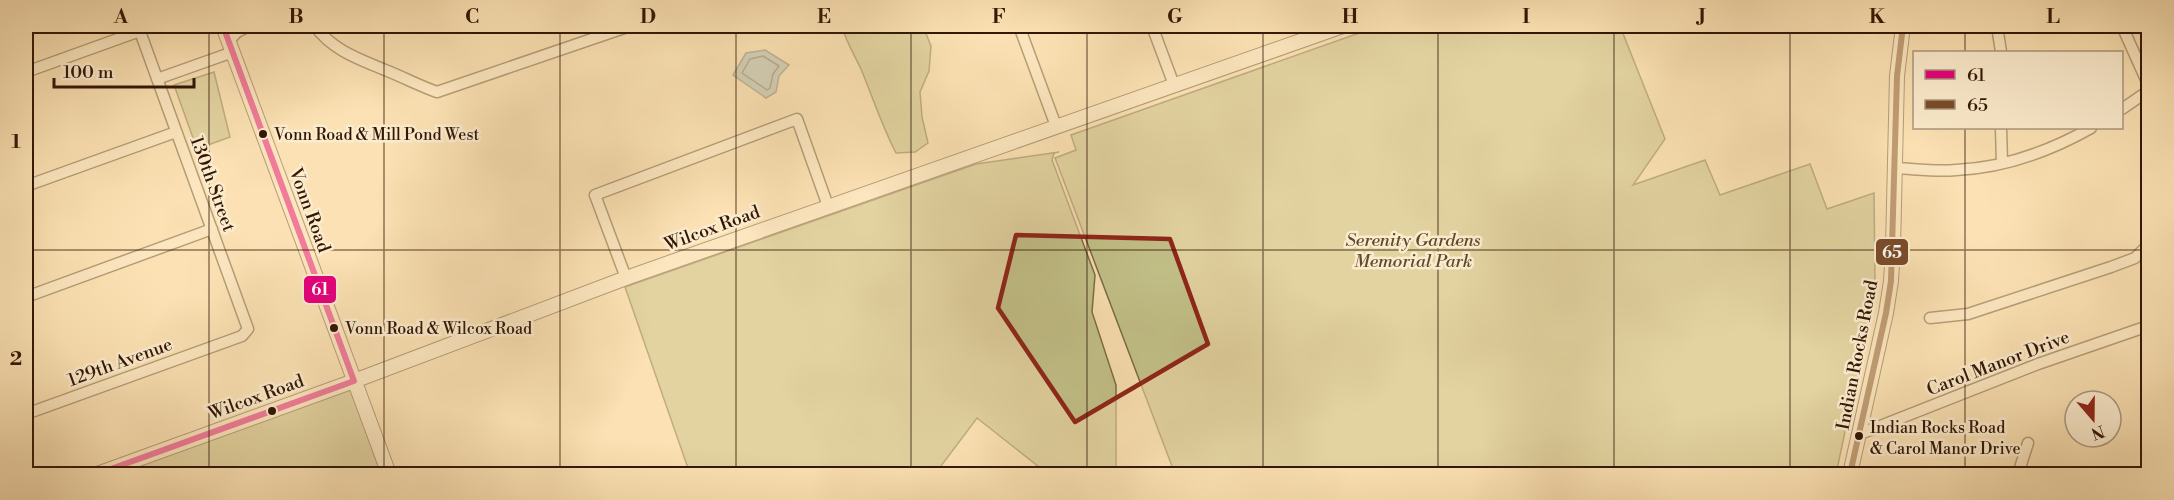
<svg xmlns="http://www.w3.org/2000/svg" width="2174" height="500" font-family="'Libre Bodoni',serif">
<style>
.green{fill:#c3c189;stroke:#7a6c47;stroke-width:1.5}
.water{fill:#a5bab9;stroke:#777971;stroke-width:1.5}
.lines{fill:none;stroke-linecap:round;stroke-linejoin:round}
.shore{stroke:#6c685f;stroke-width:1.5}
.minor-casing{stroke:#644a30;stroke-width:13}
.tertiary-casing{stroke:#644a30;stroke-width:16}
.minor{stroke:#fcecce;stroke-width:10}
.tertiary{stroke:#fcecce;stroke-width:14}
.bus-1-casing{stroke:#fcecce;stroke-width:10}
.bus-2-casing{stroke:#fcecce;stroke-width:10}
.bus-1{stroke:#e5007d;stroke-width:6}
.bus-2{stroke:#7a4b2a;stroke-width:6}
.marked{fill:none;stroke:#8f2418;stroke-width:4.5;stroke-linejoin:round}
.grid{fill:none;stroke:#321705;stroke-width:1.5;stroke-opacity:0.55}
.bus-dot{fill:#321705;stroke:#fcecce;stroke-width:2}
.labels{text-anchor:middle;stroke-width:5;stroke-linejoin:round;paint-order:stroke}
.bus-label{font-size:16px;fill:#321705;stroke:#fcecce;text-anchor:start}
.street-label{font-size:18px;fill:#321705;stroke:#fcecce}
.park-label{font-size:18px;font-style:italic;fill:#5e4a2d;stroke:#fcecce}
.line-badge{stroke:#fcecce;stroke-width:2}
.badge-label{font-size:16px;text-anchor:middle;font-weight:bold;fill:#fff}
.neatline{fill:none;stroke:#321705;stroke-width:2}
.grid-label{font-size:20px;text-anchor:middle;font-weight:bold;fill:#321705}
</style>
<rect width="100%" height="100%" fill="#fbe1b3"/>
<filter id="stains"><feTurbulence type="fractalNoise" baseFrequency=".00333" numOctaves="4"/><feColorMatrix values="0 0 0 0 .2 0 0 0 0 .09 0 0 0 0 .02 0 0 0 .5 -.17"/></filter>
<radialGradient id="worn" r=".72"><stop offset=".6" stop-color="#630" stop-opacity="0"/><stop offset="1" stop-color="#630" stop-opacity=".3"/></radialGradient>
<path class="green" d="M842,26H923L931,46L929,71L920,92L922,117L928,143L915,152L896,153C882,126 873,98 861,69C854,54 846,42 842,26Z
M1379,26H1620L1665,139L1633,185L1705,160L1720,195L1810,164L1827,209L1874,193L1875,283L1870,315L1836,474H1670L1665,470L1649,474H1175L1055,158L1076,150L1071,135Z
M214,72L230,137L197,149L174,85Z
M1059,152L1054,153L1052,160L1095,275L1092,312L1116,385V474H1048L977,418L935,474H690L625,287L976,164Z
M351,388L381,474H113Z"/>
<path class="water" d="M765,50L789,65L779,76L776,92L766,98L733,75L746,53Z"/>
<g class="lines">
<path class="shore" d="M763,56L779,66L773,74L770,88L767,90L742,73L750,59Z"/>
<g class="minor-casing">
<path id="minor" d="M315,26C332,50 359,59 385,70C403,77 420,86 437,92L630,26
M1019,26L1056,126
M1152,26L1174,85
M1997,26L2001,52
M2122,26L2148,84
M229,41L237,32L249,26
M26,72L140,31
M157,79L233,52
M2122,109L2148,91
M2001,128L2002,163
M1896,168C1916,169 1936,172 1956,170C2003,168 2050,151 2091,128
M26,186L176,132
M626,278L595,195L797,119L828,206
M26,297L212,229
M1930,318L1968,314L2111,267L2135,258L2148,245
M26,414L242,336L248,329L138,26
M1860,434L2038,364L2148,326
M2018,474L2028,443"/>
</g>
<g class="tertiary-casing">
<path id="tertiary" d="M223,26L389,474
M97,474L354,381L626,278L1343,26
M1850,474L1886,313L1891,281L1893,247L1897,76L1903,26"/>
</g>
<use href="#minor" class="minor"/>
<use href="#tertiary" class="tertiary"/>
<g class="bus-1-casing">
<path id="bus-1" d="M97,474L354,381L223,26"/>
</g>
<g class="bus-2-casing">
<path id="bus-2" d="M1850,474L1886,313L1891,281L1897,76L1903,26"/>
</g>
<use href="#bus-1" class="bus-1"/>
<use href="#bus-2" class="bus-2"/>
</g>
<path d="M0 0H2174V500H0ZM1016,235L1170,239L1208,344L1075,422L998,308Z" fill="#fbe1b3" fill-opacity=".55" fill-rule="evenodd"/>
<path class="marked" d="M1016,235L1170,239L1208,344L1075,422L998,308Z"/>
<path class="grid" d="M209,26V474M384,26V474M560,26V474M736,26V474M911,26V474M1087,26V474M1263,26V474M1438,26V474M1614,26V474M1790,26V474M1965,26V52M1965,128V474M26,250H2148"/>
<g class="bus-dot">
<circle cx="263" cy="134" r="5"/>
<circle cx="334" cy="328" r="5"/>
<circle cx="272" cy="411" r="5"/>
<circle cx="1859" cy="436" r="5"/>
</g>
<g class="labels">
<g class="bus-label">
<text x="274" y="140">Vonn Road &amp; Mill Pond West</text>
<text x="345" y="334">Vonn Road &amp; Wilcox Road</text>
<text x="1870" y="433">Indian Rocks Road<tspan x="1870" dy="21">&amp; Carol Manor Drive</tspan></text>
</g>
<g class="street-label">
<text transform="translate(213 184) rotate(70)" y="6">130th Street</text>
<text transform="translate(310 210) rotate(70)" y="6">Vonn Road</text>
<text transform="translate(712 228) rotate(-20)" y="6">Wilcox Road</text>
<text transform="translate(1857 355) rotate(-79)" y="6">Indian Rocks Road</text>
<text transform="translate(120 362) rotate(-20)" y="6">129th Avenue</text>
<text transform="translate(1998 363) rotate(-21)" y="6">Carol Manor Drive</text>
<text transform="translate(256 397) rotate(-20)" y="6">Wilcox Road</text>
</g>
<g class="park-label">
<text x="1413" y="246">Serenity Gardens<tspan x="1413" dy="21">Memorial Park</tspan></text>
</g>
</g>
<g class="line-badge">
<rect x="1875" y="238" width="34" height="28" rx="6" fill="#7a4b2a"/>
<rect x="303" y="275" width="34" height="29" rx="6" fill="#e5007d"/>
</g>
<g class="badge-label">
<text x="1892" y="258">65</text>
<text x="320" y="295">61</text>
</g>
<rect width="2174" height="500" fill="none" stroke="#fbe1b3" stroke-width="66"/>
<rect x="1913" y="51" width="210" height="78" fill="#fcecce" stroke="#ab977e" stroke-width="1.5"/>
<rect x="1925" y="70" width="30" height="9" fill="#e5007d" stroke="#ab977e" stroke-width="1.5"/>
<text x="1967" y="81" font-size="18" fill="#321705">61</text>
<rect x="1925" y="100" width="30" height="9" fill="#7a4b2a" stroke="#ab977e" stroke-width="1.5"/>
<text x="1967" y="111" font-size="18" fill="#321705">65</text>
<g transform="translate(2093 419) rotate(160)"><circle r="28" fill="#fcecce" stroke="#ab977e" stroke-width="1.5"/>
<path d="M0-4.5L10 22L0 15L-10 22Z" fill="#8f2418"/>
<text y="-9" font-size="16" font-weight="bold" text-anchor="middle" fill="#321705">N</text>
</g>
<path d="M54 78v9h140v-9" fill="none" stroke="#321705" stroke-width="3"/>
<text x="63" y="78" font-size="18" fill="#321705" stroke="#fcecce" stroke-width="4.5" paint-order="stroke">100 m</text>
<rect x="33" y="33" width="2108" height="434" class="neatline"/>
<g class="grid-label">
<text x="121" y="23">A</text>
<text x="296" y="23">B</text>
<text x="472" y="23">C</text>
<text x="648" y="23">D</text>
<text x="824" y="23">E</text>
<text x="999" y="23">F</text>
<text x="1175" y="23">G</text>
<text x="1350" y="23">H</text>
<text x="1526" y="23">I</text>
<text x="1702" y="23">J</text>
<text x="1877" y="23">K</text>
<text x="2053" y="23">L</text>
<text x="16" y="148">1</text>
<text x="16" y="365">2</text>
</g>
<rect width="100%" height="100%" filter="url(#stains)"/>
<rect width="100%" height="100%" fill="url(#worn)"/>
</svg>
